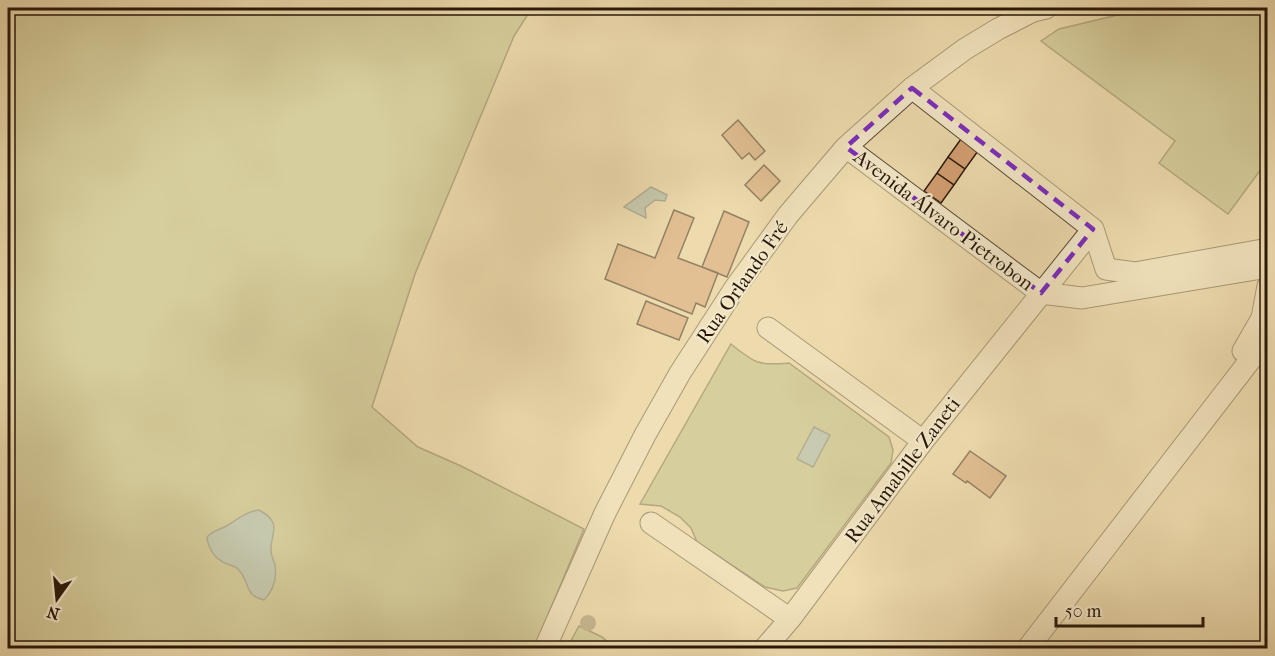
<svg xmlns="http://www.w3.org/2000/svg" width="1275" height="656" font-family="'IM FELL French Canon',serif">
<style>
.green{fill:#bdbf87;stroke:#726c48;stroke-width:1.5}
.water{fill:#9bb9b3;stroke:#6d796f;stroke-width:1.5}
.building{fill:#d5a073;stroke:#271809;stroke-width:1.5}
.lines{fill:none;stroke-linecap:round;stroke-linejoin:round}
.street-casing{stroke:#584932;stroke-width:23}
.street{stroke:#f3e8ca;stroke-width:21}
.tree{fill:#998b68}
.marked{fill:none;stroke:#7b2cbf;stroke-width:4.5;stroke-dasharray:12 8;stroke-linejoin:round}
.labels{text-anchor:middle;stroke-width:4.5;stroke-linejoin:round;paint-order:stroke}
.street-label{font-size:20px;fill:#271809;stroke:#f3e8ca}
</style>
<rect width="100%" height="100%" fill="#eddbae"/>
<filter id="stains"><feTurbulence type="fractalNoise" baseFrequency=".00333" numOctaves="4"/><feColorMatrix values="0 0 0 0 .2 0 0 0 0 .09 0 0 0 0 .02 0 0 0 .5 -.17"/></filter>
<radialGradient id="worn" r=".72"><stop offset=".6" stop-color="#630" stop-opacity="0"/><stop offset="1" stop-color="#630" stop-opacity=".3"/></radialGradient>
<path class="green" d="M8,8H532L514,36L415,274L372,407L418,447L461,466L584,529L534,648H8Z
M1147,8H1267V161L1228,214L1159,163L1175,141L1041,41L1059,29Z
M731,344C754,363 759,366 789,363L889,437L893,450L891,463L797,588L783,591L765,587L697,542L691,528L680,517L661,506L640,504Z
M579,626L602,637L615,648H567Z"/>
<path class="water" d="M651,187L667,195L665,201L655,200L645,208L646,218L624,207Z
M814,427L830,435L813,467L797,459Z
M259,510C284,524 270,532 271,551C271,556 274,561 275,565C277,579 274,590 264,600C244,596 250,581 238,569C235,566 230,565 225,563C215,559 208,548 207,537C213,530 220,530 228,525C239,518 246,512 259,510Z"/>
<path class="building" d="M738,120L765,151L755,160L749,153L742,159L722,135Z
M961,139L978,151L965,169L948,157Z
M948,157L965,169L954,185L937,173Z
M764,165L780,181L761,201L745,185Z
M937,173L954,185L941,203L924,191Z
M674,210L694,218L678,258L718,273L705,307L696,303L692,314L605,279L618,244L655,258Z
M724,211L749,222L727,277L702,267Z
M646,301L688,318L679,340L637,324Z
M970,451L1006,476L990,498L967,481L966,483L953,474Z"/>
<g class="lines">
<g class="street-casing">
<path id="street" d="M912,88L1093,229
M846,147L1041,293L1082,298L1268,267
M1093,229L1106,269L1135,273L1268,249
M768,328L923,441
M1243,351L1262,318L1268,286
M651,523L790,619
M545,648L605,513L645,435L680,373L735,288L788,215L846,147L912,88L965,49L998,29L1033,11L1046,8
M765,648L790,619L923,441L1093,229
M1028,648L1268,337"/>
</g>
<use href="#street" class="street"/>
</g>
<circle class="tree" cx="588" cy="623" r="8"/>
<path d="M0 0H1275V656H0ZM912,88L1093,229L1041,293L846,147Z" fill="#eddbae" fill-opacity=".55" fill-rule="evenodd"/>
<path class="marked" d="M912,88L1093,229L1041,293L846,147Z"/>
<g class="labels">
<g class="street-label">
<text transform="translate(944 220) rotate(37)" y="7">Avenida Álvaro Pietrobon</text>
<text transform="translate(742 282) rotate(-55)" y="7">Rua Orlando Fré</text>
<text transform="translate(902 470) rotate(-53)" y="7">Rua Amabille Zaneti</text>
</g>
</g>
<rect width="1275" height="656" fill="none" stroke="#eddbae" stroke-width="30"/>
<rect x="9" y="9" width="1257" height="638" fill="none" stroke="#271809" stroke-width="3"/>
<rect x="15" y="15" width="1245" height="626" fill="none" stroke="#271809" stroke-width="1.5"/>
<g transform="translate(57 599) rotate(195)" stroke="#f3e8ca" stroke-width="4.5" paint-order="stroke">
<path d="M0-4.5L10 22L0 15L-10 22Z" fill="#271809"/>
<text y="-9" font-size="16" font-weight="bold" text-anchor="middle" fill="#271809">N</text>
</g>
<path d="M1056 617v9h147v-9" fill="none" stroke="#271809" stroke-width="3"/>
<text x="1065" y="617" font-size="18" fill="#271809" stroke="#f3e8ca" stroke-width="4.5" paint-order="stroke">50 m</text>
<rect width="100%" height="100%" filter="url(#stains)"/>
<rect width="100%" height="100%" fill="url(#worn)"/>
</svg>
